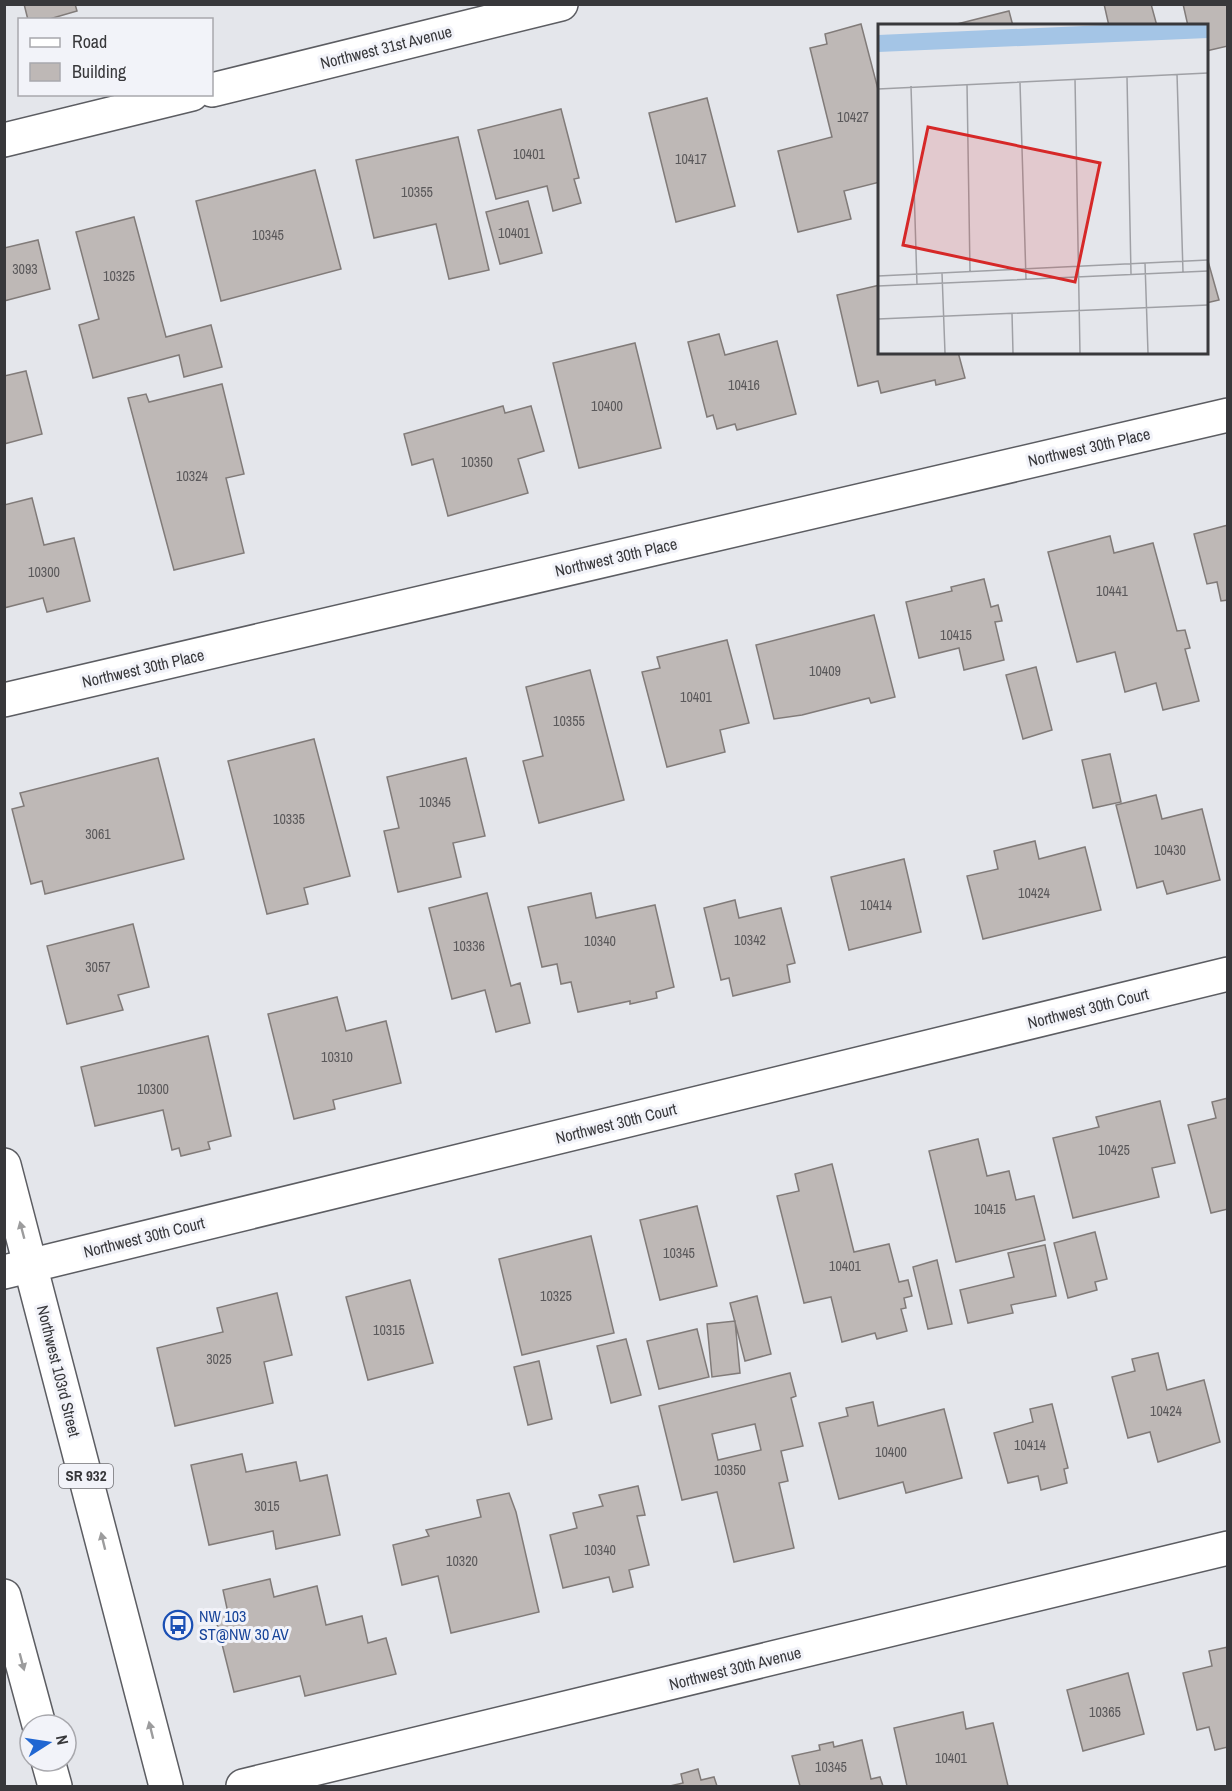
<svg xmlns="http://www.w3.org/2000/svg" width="1232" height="1791" font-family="'Archivo Narrow',sans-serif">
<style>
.building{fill:#beb8b6;stroke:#817b79;stroke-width:1.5;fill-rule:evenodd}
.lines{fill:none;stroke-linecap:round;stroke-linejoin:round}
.minor-casing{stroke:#5c5d62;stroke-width:36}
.primary-casing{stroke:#5c5d62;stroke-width:36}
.minor{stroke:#fff;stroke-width:33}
.primary{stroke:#fff;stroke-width:33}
.oneway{fill:#9c9c9d}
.labels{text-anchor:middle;stroke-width:6;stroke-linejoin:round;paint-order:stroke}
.number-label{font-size:14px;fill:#5a585a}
.shield{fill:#f2f3f9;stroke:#707074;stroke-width:1.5}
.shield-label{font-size:15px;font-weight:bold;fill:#38383b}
.street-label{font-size:16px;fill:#38383b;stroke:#f2f3f9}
.transit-label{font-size:16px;fill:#164399;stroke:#f2f3f9;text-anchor:start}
.inset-road{fill:none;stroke:#9fa0a5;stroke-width:1.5}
.view{fill:#d62828;fill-opacity:0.15;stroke:#d62828;stroke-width:3}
.inset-edge{fill:none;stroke:#38383b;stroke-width:3}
</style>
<rect width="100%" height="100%" fill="#e4e6eb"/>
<path class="building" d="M24,4H75L77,11L46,20H28Z
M1104,4H1151L1157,26H1109Z
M1183,4H1228V46L1206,51V26H1188Z
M1009,11L1013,26H949Z
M861,24L880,97V182L844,191L851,219L798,232L778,151L832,137L810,48L827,44L825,34Z
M707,98L735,206L676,222L649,113Z
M561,109L579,178L574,179L581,203L553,211L547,186L496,199L478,130Z
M458,137L489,270L449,279L436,224L374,238L356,160Z
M315,170L341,269L221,301L196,201Z
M528,201L542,253L500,264L486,212Z
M134,217L166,337L211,325L222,367L184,377L179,355L93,378L79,325L99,319L76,232Z
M38,240L50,289L4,301V248Z
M1206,254L1219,300L1206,303Z
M880,285V352H958L965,378L936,385L935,380L881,393L878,381L858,386L837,295Z
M719,334L725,355L777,341L796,414L737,430L735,424L717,429L713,415L707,417L688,342Z
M635,343L661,448L579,468L553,363Z
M26,371L42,434L4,444V376Z
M222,384L244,474L226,478L244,553L174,570L128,398L146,394L149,402Z
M503,406L505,413L531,406L544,451L518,459L528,493L448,516L433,459L412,465L404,434Z
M32,498L44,545L74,538L90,601L47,612L43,598L4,608V505Z
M1228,525V600L1221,601L1217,582L1207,584L1194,534Z
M1110,536L1114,553L1153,543L1177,631L1185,630L1190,648L1185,649L1199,701L1163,710L1156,683L1125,692L1115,652L1077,662L1048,552Z
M984,579L991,607L998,605L1002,621L995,622L1004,660L964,670L959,648L919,658L906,602L952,591L951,587Z
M874,615L895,697L871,703L869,698L802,715L774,719L756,645Z
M727,640L749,723L720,730L725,752L667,767L642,672L660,668L657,657Z
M1036,667L1052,730L1023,739L1006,675Z
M590,670L624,800L539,823L523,761L543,756L526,687Z
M314,739L350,876L304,888L308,904L267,914L228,761Z
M1110,754L1121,802L1093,808L1082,760Z
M158,758L184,859L45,894L42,881L31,884L12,809L24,806L20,793Z
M466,758L485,836L453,843L461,877L398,892L384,831L399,828L387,777Z
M1156,795L1162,819L1202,809L1220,880L1167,894L1163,881L1137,888L1116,805Z
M1035,841L1039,859L1085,847L1101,910L983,939L967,876L998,869L994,851Z
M904,859L921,932L849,950L831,877Z
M487,893L511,986L520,983L530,1023L496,1032L485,990L452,999L429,908Z
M591,893L596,918L655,905L674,987L656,992L657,998L630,1004V1001L578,1012L571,982L561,984L557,964L542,967L528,907Z
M735,900L739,918L781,908L795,963L787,965L790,982L733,996L729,978L721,980L704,908Z
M133,924L149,987L118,995L123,1010L67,1024L47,946Z
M337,997L346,1031L386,1021L401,1083L333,1100L335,1109L294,1119L268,1014Z
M208,1036L231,1136L208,1142L210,1149L181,1156L179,1148L172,1150L163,1110L95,1126L81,1067Z
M1228,1098V1209L1211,1213L1188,1125L1216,1118L1212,1102Z
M1160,1101L1175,1163L1152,1168L1159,1197L1073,1218L1053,1138L1099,1127L1096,1117Z
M978,1139L987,1176L1009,1171L1016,1200L1034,1196L1045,1240L956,1262L929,1151Z
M832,1164L854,1252L889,1244L899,1282L908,1280L912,1296L904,1298L906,1308L901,1309L907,1331L877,1339L875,1333L842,1342L831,1297L804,1303L777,1196L799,1191L795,1174Z
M697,1206L717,1286L660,1300L640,1220Z
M1095,1232L1107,1279L1095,1282L1097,1290L1068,1298L1054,1243Z
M591,1236L614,1333L522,1355L499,1259Z
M1045,1245L1056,1296L1011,1305L1013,1313L968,1323L960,1290L1014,1277L1008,1253Z
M937,1260L952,1324L928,1329L913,1267Z
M410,1280L433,1363L368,1380L346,1297Z
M277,1293L292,1355L264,1362L273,1403L175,1426L157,1348L223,1332L217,1308Z
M757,1296L771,1354L745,1361L730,1303Z
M735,1321L740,1373L712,1377L707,1324Z
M697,1329L709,1377L659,1389L647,1341Z
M626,1339L641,1395L611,1403L597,1346Z
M1158,1353L1167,1390L1204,1380L1220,1442L1158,1462L1150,1432L1128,1438L1112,1377L1135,1371L1132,1359Z
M539,1361L552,1419L528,1425L514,1367Z
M790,1373L796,1396L791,1398L803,1446L781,1451L788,1481L779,1483L794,1548L734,1562L717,1492L682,1500L659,1406ZM755,1424L761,1450L718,1460L712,1434Z
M873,1402L878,1426L944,1409L962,1478L906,1493L903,1482L839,1499L819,1423L848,1416L846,1408Z
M1052,1404L1068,1468L1064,1469L1067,1483L1041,1490L1038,1476L1008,1483L994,1433L1033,1422L1030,1409Z
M242,1454L246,1472L296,1462L300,1481L327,1475L340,1535L276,1549L273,1531L209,1545L191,1465Z
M638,1486L645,1515L637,1516L649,1565L629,1570L633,1587L613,1592L609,1577L563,1588L550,1535L577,1528L573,1513L603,1506L599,1495Z
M509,1493L516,1512L539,1612L451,1633L438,1576L402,1585L393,1545L429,1536L426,1530L481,1517L477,1500Z
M270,1579L274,1597L317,1586L326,1625L362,1616L368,1643L386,1638L396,1674L305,1696L300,1676L234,1692L215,1616L228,1613L223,1590Z
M1228,1647V1747L1215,1750L1209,1727L1197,1730L1183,1673L1212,1666L1209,1651Z
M1128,1673L1144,1734L1083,1751L1067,1690Z
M963,1712L966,1729L993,1723L1008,1786H907L894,1728Z
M862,1740L871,1779L880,1777L883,1786H800L792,1756L820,1750L819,1745L833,1742L834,1747Z
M698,1769L701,1780L714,1777L717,1786H670L683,1783L681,1774Z"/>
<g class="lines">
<g class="minor-casing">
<path id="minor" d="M212,90L561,4
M4,140L192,94
M4,700L1228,415
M4,1272L1228,974
M243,1786L1228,1548"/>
</g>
<g class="primary-casing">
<path id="primary" d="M4,1165L166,1786
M4,1596L39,1725
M48,1761L55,1786"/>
</g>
<use href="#minor" class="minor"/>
<use href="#primary" class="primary"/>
</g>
<defs><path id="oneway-solid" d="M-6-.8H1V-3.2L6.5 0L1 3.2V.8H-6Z" transform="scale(1.5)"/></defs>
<g class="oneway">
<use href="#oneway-solid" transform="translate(22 1230) rotate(-105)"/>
<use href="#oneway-solid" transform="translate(103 1541) rotate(-104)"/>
<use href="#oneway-solid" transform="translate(22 1662) rotate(75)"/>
<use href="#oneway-solid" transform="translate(151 1730) rotate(-104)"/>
</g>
<defs>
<g id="bus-ring" transform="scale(1.5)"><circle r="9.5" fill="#f2f3f9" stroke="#1a4fb4" stroke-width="1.5"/><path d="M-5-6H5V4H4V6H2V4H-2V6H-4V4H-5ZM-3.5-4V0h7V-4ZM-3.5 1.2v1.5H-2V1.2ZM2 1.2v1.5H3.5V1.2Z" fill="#1a4fb4"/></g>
</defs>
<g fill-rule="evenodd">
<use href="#bus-ring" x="178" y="1625"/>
</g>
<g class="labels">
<g class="number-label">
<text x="853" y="122">10427</text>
<text x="529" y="159">10401</text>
<text x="691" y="164">10417</text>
<text x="417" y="197">10355</text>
<text x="514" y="238">10401</text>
<text x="268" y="240">10345</text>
<text x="25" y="274">3093</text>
<text x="119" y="281">10325</text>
<text x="744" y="390">10416</text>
<text x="607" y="411">10400</text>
<text x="477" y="467">10350</text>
<text x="192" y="481">10324</text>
<text x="44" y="577">10300</text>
<text x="1112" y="596">10441</text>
<text x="956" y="640">10415</text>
<text x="825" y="676">10409</text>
<text x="696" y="702">10401</text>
<text x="569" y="726">10355</text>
<text x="435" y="807">10345</text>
<text x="289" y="824">10335</text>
<text x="98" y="839">3061</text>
<text x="1170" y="855">10430</text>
<text x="1034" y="898">10424</text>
<text x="876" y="910">10414</text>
<text x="750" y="945">10342</text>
<text x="600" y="946">10340</text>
<text x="469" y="951">10336</text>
<text x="98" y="972">3057</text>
<text x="337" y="1062">10310</text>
<text x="153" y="1094">10300</text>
<text x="1114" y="1155">10425</text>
<text x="990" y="1214">10415</text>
<text x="679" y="1258">10345</text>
<text x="845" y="1271">10401</text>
<text x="556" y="1301">10325</text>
<text x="389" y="1335">10315</text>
<text x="219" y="1364">3025</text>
<text x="1166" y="1416">10424</text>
<text x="1030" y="1450">10414</text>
<text x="891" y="1457">10400</text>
<text x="730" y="1475">10350</text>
<text x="267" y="1511">3015</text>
<text x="600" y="1555">10340</text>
<text x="462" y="1566">10320</text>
<text x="1105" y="1717">10365</text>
<text x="951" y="1763">10401</text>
<text x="831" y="1772">10345</text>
</g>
<rect class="shield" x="59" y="1464" width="54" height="24" rx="4.5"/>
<g class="shield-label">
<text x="86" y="1481">SR 932</text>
</g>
<g class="street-label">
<text transform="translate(386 47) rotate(-14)" y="6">Northwest 31st Avenue</text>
<text transform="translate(1089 447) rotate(-13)" y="6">Northwest 30th Place</text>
<text transform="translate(616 557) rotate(-13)" y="6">Northwest 30th Place</text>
<text transform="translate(143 668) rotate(-13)" y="6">Northwest 30th Place</text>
<text transform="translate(1088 1008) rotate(-14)" y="6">Northwest 30th Court</text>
<text transform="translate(616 1123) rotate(-14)" y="6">Northwest 30th Court</text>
<text transform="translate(144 1237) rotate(-14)" y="6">Northwest 30th Court</text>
<text transform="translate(59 1371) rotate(76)" y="6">Northwest 103rd Street</text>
<text transform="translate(735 1668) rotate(-14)" y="6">Northwest 30th Avenue</text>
</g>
<g class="transit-label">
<text x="199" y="1622">NW 103<tspan x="199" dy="18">ST@NW 30 AV</tspan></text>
</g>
</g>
<g transform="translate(878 24)">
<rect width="330" height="330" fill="#e4e6eb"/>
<path d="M228,1H330V14L0,28V11Z" fill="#a4c5e6"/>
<path class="inset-road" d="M299,50L305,248M249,53L253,250M197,55L202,329M142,59L148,255M89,60L92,247M33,62L39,261M0,65L330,49M267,239L270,329M64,249L67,329M0,252L330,236M0,262L330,247M134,289L135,329M0,295L330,281"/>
<path class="view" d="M50,103L222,139L197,258L25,221Z"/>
<rect width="330" height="330" class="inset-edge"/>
</g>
<rect width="1232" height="1791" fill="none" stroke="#38383b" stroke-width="12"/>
<rect x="18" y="18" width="195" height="78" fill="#f2f3f9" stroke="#a8a8ad" stroke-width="1.5"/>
<rect x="30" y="38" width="30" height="9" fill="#ffffff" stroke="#a8a8ad" stroke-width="1.5"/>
<text x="72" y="48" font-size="18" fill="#38383b">Road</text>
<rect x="30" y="63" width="30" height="18" fill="#beb8b6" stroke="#a8a8ad" stroke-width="1.5"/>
<text x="72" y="78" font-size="18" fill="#38383b">Building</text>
<g transform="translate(48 1743) rotate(78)"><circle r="28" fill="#f2f3f9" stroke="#a8a8ad" stroke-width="1.5"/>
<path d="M0-4.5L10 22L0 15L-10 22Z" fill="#2066d2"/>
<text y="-9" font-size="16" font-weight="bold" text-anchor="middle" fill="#38383b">N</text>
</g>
</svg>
